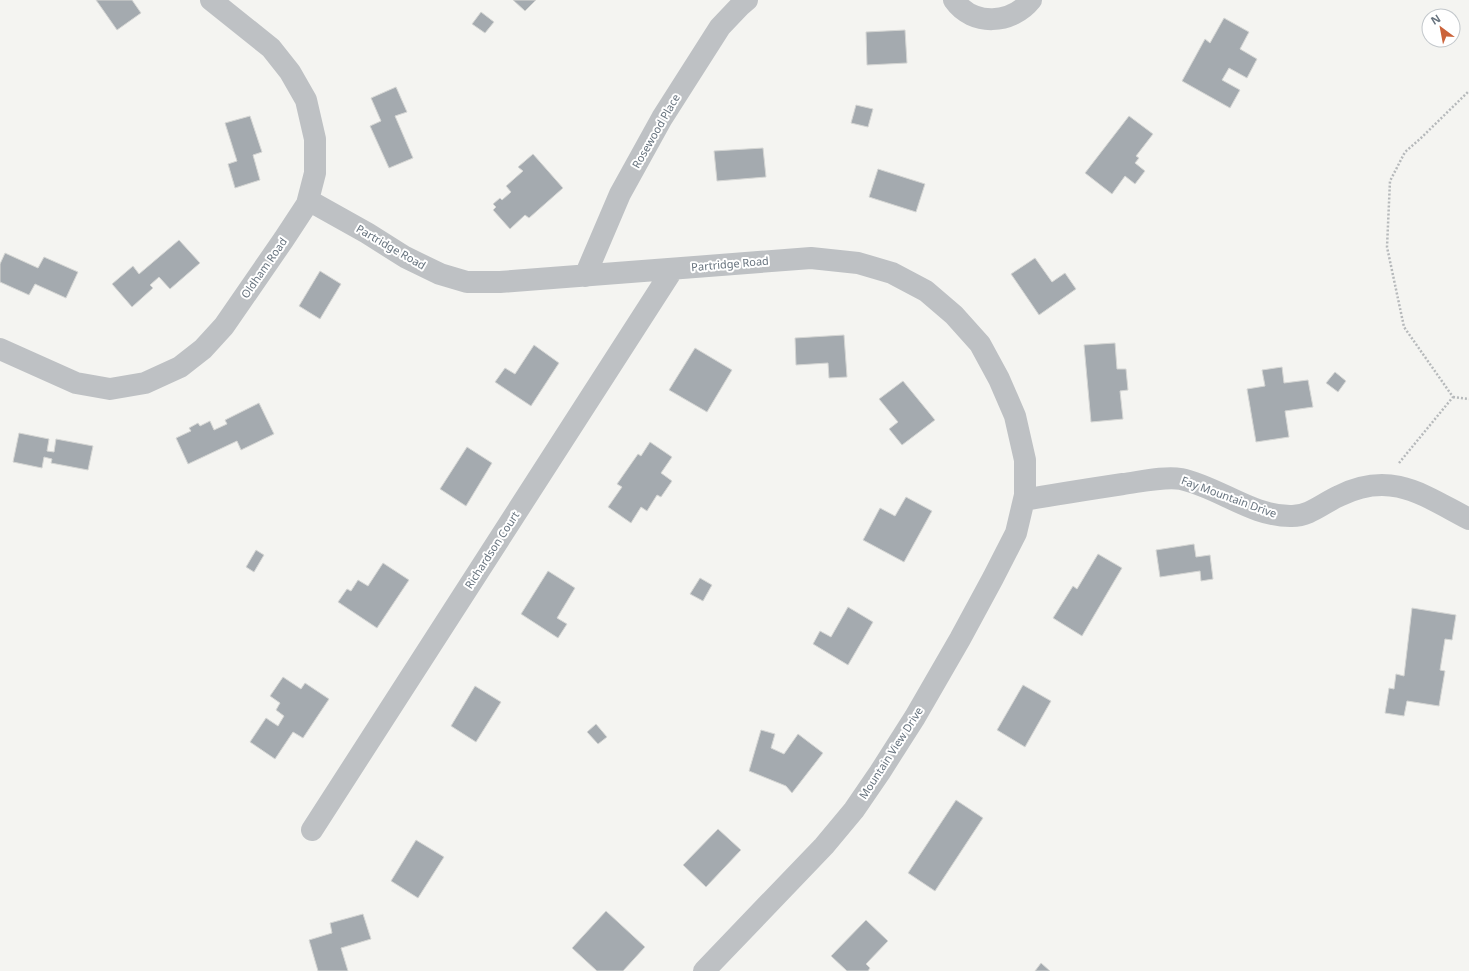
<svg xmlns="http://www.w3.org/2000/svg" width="1469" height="971" font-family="'Noto Sans',sans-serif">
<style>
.building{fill:#a4aaaf;stroke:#d5d6d4}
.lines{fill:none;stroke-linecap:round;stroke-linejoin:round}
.path{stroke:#b6b9bb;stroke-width:2.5;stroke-dasharray:2 2;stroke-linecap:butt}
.minor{stroke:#bec1c4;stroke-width:22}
.labels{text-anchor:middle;stroke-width:4;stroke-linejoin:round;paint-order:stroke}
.street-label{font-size:11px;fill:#67737e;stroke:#fff}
</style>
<rect width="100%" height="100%" fill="#f4f4f1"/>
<path class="building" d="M96,0H132L141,13L117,30Z
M513,0H536L525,11Z
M481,12L494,22L485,33L472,24Z
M1224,18L1249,32L1240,49L1257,59L1247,78L1229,68L1222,80L1240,90L1230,108L1182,81L1205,39L1210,43Z
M905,30L907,63L867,65L866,32Z
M396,87L407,112L395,116L413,158L389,168L370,126L381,121L371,98Z
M856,105L873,109L868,127L851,123Z
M250,116L262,152L253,155L260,180L235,188L228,164L237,161L225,123Z
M1129,116L1153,134L1136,156L1139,158L1135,163L1145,171L1135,184L1125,176L1112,194L1085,173Z
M763,148L766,177L717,181L714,151Z
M533,154L563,188L529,218L525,215L510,229L493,210L496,207L493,204L500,198L502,200L511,192L506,186L523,171L518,167Z
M878,169L925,184L916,212L869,197Z
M179,240L200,263L170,289L159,277L150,285L153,288L132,307L112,284L133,266L139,274Z
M5,253L38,268L44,257L78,272L66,298L35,284L29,295L0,282V264Z
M1035,258L1052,282L1065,273L1076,289L1039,315L1011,274Z
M320,271L341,284L320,319L299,306Z
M844,335L847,377L829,378L828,363L796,365L795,338Z
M1115,343L1117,369H1126L1128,390L1120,391L1123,419L1091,422L1084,345Z
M534,345L559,363L531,406L495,382L505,368L515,374Z
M695,348L732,370L707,412L669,390Z
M1282,367L1284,383L1308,380L1313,407L1285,411L1289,437L1256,442L1247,389L1265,386L1262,370Z
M1335,372L1346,381L1338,392L1326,383Z
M903,381L935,420L902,445L889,429L898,422L879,399Z
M259,403L274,434L241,450L237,441L188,464L176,438L191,431L189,428L198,423L200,426L210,421L214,430L227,424L225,420Z
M19,433L49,439L47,451L54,452L56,439L93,446L88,470L51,463L52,459L44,457L42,468L13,462Z
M650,442L672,457L661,473L672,481L661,497L657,495L647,511L641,507L631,523L608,507L622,487L617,484L638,454L641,456Z
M467,447L492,463L466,506L440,489Z
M906,497L932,511L904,562L863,540L880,508L895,516Z
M1194,544L1196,557L1210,555L1213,579L1201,581L1200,571L1160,577L1156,550Z
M256,550L264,555L254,572L246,567Z
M1098,554L1122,568L1082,636L1053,618L1073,586L1077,589Z
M383,563L409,580L377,628L338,602L347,589L351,591L358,580L368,586Z
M548,571L575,588L557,618L567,624L558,638L521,614Z
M700,578L712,585L703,601L690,594Z
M848,607L873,622L848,665L813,644L820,631L831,637Z
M1412,608L1456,615L1452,640L1445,639L1440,670L1445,671L1439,706L1407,701L1404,716L1385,713L1389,688L1394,689L1396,674L1404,676Z
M283,677L301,689L305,683L329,699L303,738L293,732L275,759L250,742L266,718L278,726L284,716L276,710L280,703L270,696Z
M1023,685L1051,701L1025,747L997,730Z
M475,686L501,702L476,742L451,726Z
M596,724L607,737L598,744L587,732Z
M761,730L775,734L771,748L784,754L798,734L823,753L792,793L786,786L749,771Z
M956,800L983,818L935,891L908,873Z
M718,829L741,850L706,887L683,865Z
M416,840L444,857L418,898L391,881Z
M606,911L645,947L623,971H597L572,948Z
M363,914L371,939L341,948L348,971H318L309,940L332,933L330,923Z
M866,920L888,941L866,964L870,968L868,971H847L831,956Z
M1041,963L1050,971H1035Z"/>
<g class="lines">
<path class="path" d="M1453,397L1469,399
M1399,463L1453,397L1404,327L1387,247L1390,181L1405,152L1421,138L1469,91"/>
<path class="minor" d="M954,0C973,27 1012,24 1031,0
M308,200L367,233L405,257L440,274L467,282H500L811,258L858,263L892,273L926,291L954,315L980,344L999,379L1015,416L1025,460V495L1016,533L993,578L960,639L915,717L880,772L854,810L824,846L704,971
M585,276L620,194L662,118L720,27L740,6L747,0
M0,349L76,383L110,389L145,383L180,367L203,349L224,326L284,239L307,204L315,173V139L306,100L290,72L271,48L211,0
M1024,500C1057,494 1090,489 1123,484C1139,482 1165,476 1181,479C1219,487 1252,517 1292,516C1310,516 1323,503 1339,496C1391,470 1423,495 1469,519
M312,830L673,269"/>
</g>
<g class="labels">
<g class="street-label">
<text transform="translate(656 131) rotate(-60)" y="4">Rosewood Place</text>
<text transform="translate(391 247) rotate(30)" y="4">Partridge Road</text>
<text transform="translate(730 264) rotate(-5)" y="4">Partridge Road</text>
<text transform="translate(264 268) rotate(-55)" y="4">Oldham Road</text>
<text transform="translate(1229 497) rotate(20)" y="4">Fay Mountain Drive</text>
<text transform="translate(492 550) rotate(-57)" y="4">Richardson Court</text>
<text transform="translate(891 753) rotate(-57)" y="4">Mountain View Drive</text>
</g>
</g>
<g transform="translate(1441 28) rotate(328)"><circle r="19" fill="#ffffff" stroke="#c2c7cb"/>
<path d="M0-3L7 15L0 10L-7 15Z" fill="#cb633a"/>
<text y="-6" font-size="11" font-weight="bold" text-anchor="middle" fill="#67737e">N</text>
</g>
</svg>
